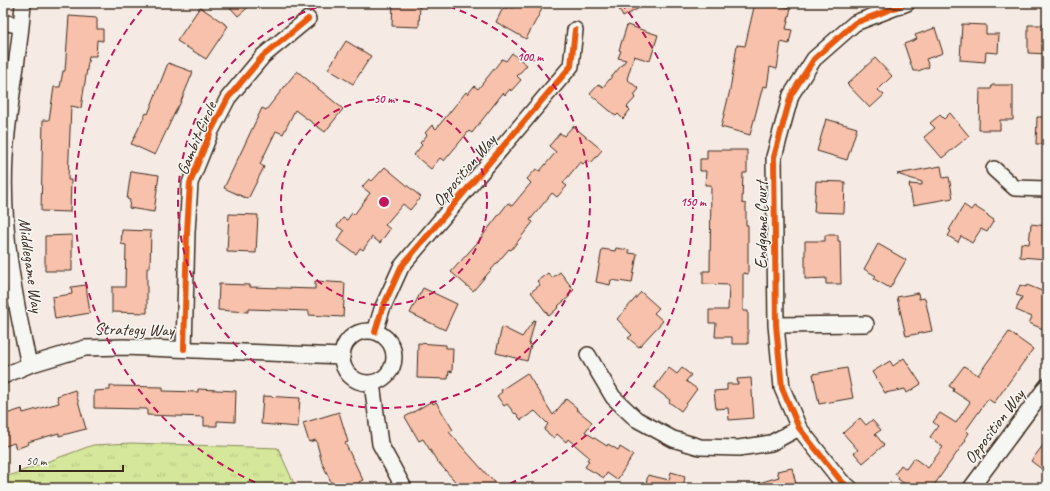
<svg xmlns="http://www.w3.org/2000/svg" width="1050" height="491" font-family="Caveat,sans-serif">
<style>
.park{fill:url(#park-tufts);stroke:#88885c}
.building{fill:#f8c1ab;stroke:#3b2a1e}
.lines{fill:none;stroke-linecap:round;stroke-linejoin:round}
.minor-casing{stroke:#3b2a1e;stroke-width:18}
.minor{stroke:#f6f6f2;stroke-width:15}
.cycleway-casing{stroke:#f6f6f2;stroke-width:8}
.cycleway{stroke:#e8590c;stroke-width:6}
.ring{fill:none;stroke:#c2185b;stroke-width:2;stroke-dasharray:7 5}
.labels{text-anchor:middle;stroke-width:3;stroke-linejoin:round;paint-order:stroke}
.street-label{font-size:17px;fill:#3b2a1e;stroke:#f6f6f2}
.centre{fill:#c2185b;stroke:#f6f6f2;stroke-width:2}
.ring-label{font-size:12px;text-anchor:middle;font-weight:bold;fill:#c2185b;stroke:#f6f6f2;stroke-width:3;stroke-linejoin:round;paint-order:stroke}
</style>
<defs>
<pattern id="park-tufts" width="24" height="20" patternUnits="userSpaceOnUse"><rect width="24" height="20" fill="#d5e79b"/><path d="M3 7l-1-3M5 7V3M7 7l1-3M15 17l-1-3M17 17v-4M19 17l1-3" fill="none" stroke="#b8c685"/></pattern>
</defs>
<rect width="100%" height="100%" fill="#f6ebe4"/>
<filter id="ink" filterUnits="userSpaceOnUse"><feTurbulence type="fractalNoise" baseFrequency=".025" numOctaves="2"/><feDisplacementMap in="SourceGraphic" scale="8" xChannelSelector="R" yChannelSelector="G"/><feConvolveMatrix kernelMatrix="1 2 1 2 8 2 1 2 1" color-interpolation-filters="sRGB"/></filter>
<g filter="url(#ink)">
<path class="park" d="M131,443L278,448L296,488H3V478L93,445Z"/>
<path class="building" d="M226,3H253L238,16Z
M393,3H420L419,27L392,26Z
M515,3H533L542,9L526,39L496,22L503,8L505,10L508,5L513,8Z
M616,3H648L623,17Z
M755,3H766L791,8L786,29L792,30L789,44L781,42L777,69L770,67L767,87L763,86L750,135L721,127L730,90L737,45L745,46Z
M200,7L228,26L206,59L177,41Z
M69,16L97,18V29H103V41L97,40L96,56H89L81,108L71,106L68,180H71L70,212L41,211L43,120H49L54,87H60L63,71H65Z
M962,24L986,25V34H999L998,53L986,52L985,62L960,60Z
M627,25L658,35L650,61L634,56L627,79L639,89L634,95L636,97L627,107L630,110L623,119L618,114L616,116L590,94L599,84L603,87L626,60L618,58L621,51L619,50Z
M1028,25H1047V54L1028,53Z
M935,28L943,53L926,59L929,67L918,71H913L904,44L917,39L915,35Z
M346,41L371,56L353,84L328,69Z
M512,53L527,65L517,76L521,80L511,91L510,89L505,95L503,93L472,133L469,131L444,161L440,158L431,169L414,155L422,145L420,143L427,135L425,133L432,125L436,129L466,92L468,94L474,86L478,89L502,59L506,61Z
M875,58L892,76L878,90L884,95L870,108L847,84Z
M168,63L193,72L179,106H178L155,155L131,144L146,113L148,114Z
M297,71L343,109L325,132L295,110L283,134L276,131L260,164L264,167L248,199L224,188L262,108L266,110Z
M992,85H1013V120H1000V130H979L980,89H991Z
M950,113L969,136L942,158L924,137L935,128L930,123L940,115L944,119Z
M1037,117H1047V144H1036Z
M826,119L857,128L847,160L817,151Z
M573,126L602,150L591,163L587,160L583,164L580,162L563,183L567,186L557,197L552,193L530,220L533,222L511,250L509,249L473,291L451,272L477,243L508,203L512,206L531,183L527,179L536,169L540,171L556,152L549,146L560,133L564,136Z
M707,150H747V173H743L742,203L746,204V225H748V274L743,273V311H748V344H732V337H715L716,323H709V310H728L729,285L703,284V271H710L711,185H705L706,171H700V159H707Z
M941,166L943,178L949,177L953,198L913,205L909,184L922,185V182L897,174Z
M385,167L421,197L410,210L403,204L385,225L390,229L380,243L372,237L363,250L360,248L356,254L337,241L344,231L337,226L343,218L347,220L352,213L354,215L370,193L362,187L369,179L372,181Z
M131,171L159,175L154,212L129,208L130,200L127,199Z
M816,181L845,182L844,213L814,212Z
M964,205L971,210L974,206L988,215V216L994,220L987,232L981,229L972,243L961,236L958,242L948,236L951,231L949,230Z
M229,214L258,215L256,253L227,252Z
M1031,224L1047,226V259L1020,257L1021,243L1029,244Z
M122,230L151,231L150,268H147V313L112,312V287H125L126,245L121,244Z
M72,235V271H45V236Z
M825,235H838V241H840L841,284H826V278L805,279V241H825Z
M878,244L906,260L890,288L874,279L876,276L864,269Z
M616,248L629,250V253L637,254L632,283L611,280L610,285L596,282L602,249L615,251Z
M560,272L574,290L568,295L569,297L558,306L559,307L549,316L531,292L540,285L537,281L548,273L552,278Z
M315,281L345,283L343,317L309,315V311L248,309V312L218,310L219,284L250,285V287L315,289Z
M86,285L90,313L55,319L52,297L72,294L71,287Z
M1020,285L1026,287L1027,285L1047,293V319L1043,329L1029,323L1032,317L1016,310L1022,297L1016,295Z
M423,288L457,304L445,330L410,313Z
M641,292L659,308L654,313L663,321L639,347L628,338L632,335L617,319Z
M918,293L919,299L925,298L932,331L906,336L897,297Z
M534,320H535L529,344L531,345L527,361L496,353L502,327L522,337Z
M1009,332L1033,349L994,403L988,399L966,430L969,433L965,439L966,440L932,488H910L898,479L899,477L895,474L901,465L906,469L914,458L928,468L943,447L930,437L938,426L933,422L940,413L956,423L970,402L953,391L954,389L949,386L964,366L978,375Z
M418,343L446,345V348H453L452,372L449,371L448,379L417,378Z
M904,358L921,384L907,393L905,389L885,393L872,372L890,361L893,366Z
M669,368L677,374L682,368L691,375L686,381L697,389L681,411L669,402L670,400L654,388Z
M847,368L853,398L819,404L813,374Z
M527,373L553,415L566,399L577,408L576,409L592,422L585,432L607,446L608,444L618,450L620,447L633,455L617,480L607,473L604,478L585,467L589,461L587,460L589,457L568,439L566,442L557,434L554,438L544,430L548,424L535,411L521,420L516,413L515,414L507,404L504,406L497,396L502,392L501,390Z
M751,378L754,418L729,420L728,408L716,409L714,391L727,390V384H738L737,379Z
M110,386L163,387V391L198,392V389L236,391L235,422L217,421V426H204V417L147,415V409L94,408V391L110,390Z
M75,390L86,429L59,436V433L28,442L29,444L16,449L14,443L3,447V415L22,409L23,413L59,403L57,396Z
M263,396L300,398L298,427L261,424Z
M432,401L433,404L436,402L453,430L449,432L489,477L502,488H461L437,461L423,439L419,441L405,417Z
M339,412L348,442L345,443L363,480L359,482L362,488H334L322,463L316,440L309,442L303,423Z
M860,418L866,425L872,420L881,430L875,434L884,445L863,463L854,453L858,450L843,433Z
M1047,440V473L1031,461Z
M792,468L797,488H753L752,485L779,477L777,471Z
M671,472L685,476L683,488H645L648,475L669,480Z"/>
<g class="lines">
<g class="minor-casing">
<path id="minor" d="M23,3C20,55 8,105 5,157C1,229 14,296 29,365
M3,22L21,26
M994,169L1015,188L1047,189
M776,325L866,324
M342 357a26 26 0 1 1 52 0a26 26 0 1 1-52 0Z
M375,332L382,309L401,267L571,66L575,30
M184,349L187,232L190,183L211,131L228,98L263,56L308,19
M588,355L613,397L636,419L673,439L700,447L739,448L771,443L799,428
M3,376L29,365L85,348L124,347L342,356
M372,383L380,444L404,488
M850,488L841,481L799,428L782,388L776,325L774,157L791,95L814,59L855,23L907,3
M971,488L1047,386"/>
</g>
<use href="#minor" class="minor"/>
<g class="cycleway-casing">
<path id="cycleway" d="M375,332L382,309L401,267L571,66L575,30
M184,349L187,232L190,183L211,131L228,98L263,56L308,19
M850,488L841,481L799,428L782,388L776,325L774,157L791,95L814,59L855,23L907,3"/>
</g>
<use href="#cycleway" class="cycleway"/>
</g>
</g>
<g class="ring">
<circle cx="384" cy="202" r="103"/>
<path d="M437 3A206 206 0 1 1 331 3"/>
<path d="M266 487A309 309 0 0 1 147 3M621 3A309 309 0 0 1 502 487"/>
</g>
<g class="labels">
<g class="street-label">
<text transform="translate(196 138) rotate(-67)" y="6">Gambit Circle</text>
<text transform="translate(464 170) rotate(-50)" y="6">Opposition Way</text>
<text transform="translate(761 225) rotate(-90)" y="6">Endgame Court</text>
<text transform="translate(31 265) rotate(82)" y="6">Middlegame Way</text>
<text transform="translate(134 329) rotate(1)" y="6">Strategy Way</text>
<text transform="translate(994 426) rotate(-53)" y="6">Opposition Way</text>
</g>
</g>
<circle cx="384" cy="202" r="6" class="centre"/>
<g class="ring-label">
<text x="530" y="61">100 m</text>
<text x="384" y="103">50 m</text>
<text x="693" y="206">150 m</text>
</g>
<rect width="1050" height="491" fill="none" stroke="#f6f6f2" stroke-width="16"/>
<rect x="8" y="8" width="1034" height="475" fill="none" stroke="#3b2a1e" stroke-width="1.5" filter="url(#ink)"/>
<path d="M20 465v6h103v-6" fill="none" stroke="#3b2a1e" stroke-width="2"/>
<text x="26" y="465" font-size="12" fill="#3b2a1e" stroke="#f6f6f2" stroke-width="3" paint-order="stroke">50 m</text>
</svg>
